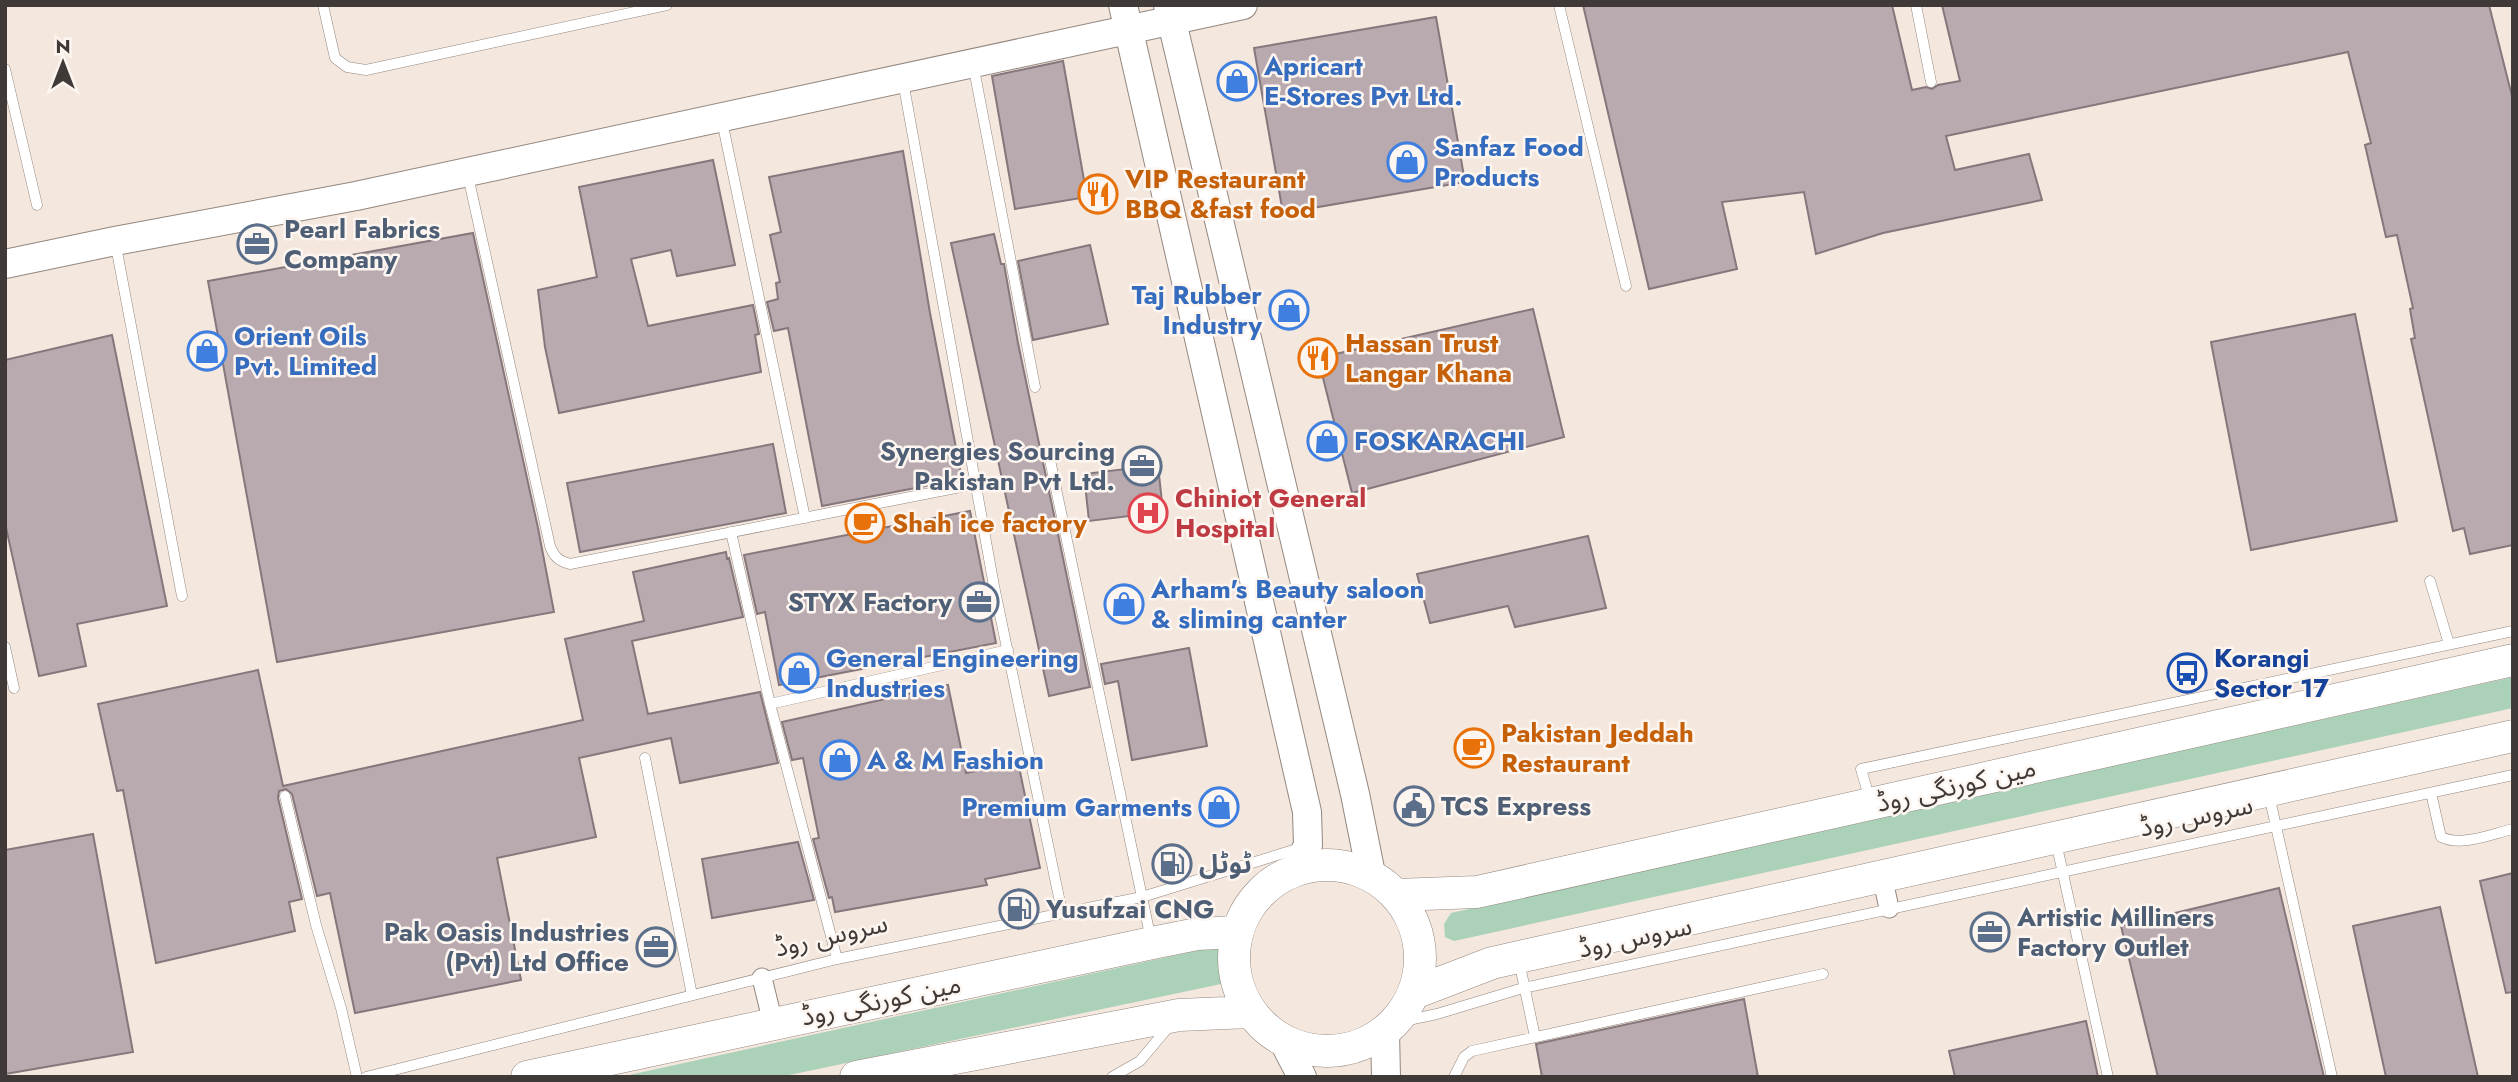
<svg xmlns="http://www.w3.org/2000/svg" width="2518" height="1082" font-family="Jost,'Noto Sans Arabic',sans-serif">
<style>
.green{fill:#abd2b9}
.building{fill:#b8aaae;stroke:#85777b;stroke-width:2}
.lines{fill:none;stroke-linecap:round;stroke-linejoin:round}
.lane-casing{stroke:#93877f;stroke-width:11}
.street-casing{stroke:#93877f;stroke-width:21}
.secondary-casing{stroke:#93877f;stroke-width:30}
.primary-casing{stroke:#93877f;stroke-width:33}
.lane{stroke:#fff;stroke-width:10}
.street{stroke:#fff;stroke-width:19}
.secondary{stroke:#fff;stroke-width:28}
.primary{stroke:#fff;stroke-width:32}
.labels{text-anchor:middle;stroke-width:5;stroke-linejoin:round;paint-order:stroke}
.shop-label{font-size:26px;font-weight:bold;fill:#366cbe;stroke:#fdf5f0;text-anchor:start}
.food-label{font-size:26px;font-weight:bold;fill:#c56008;stroke:#fdf5f0;text-anchor:start}
.service-label{font-size:26px;font-weight:bold;fill:#4e5e75;stroke:#fdf5f0;text-anchor:start}
.health-label{font-size:26px;font-weight:bold;fill:#be3a42;stroke:#fdf5f0;text-anchor:start}
.transit-label{font-size:26px;font-weight:bold;fill:#164399;stroke:#fdf5f0;text-anchor:start}
.street-label{font-size:26px;fill:#3f3a37;stroke:#fdf5f0}
</style>
<rect width="100%" height="100%" fill="#f4e7de"/>
<path class="green" d="M2513,677V708L1454,941L1445,937L1444,924L1451,913Z
M1213,947L1218,948L1225,976L1221,984L780,1077H620Z"/>
<path class="building" d="M1583,5H1892L1912,90L1926,87L1932,89L1938,85L1960,81L1942,5H2489L2513,100V545L2470,554L2464,528L2453,531L2411,339L2415,338L2410,309L2413,308L2397,235L2386,237L2365,145L2371,143L2348,52L1946,136L1955,170L2029,154L2042,200L1883,233L1816,254L1804,192L1722,202L1737,269L1649,289Z
M1436,17L1465,182L1283,213L1254,48Z
M1063,61L1087,197L1015,209L992,76Z
M903,151L930,313L962,479L822,506L788,328L774,331L767,302L778,299L776,283L780,282L770,235L781,232L769,177Z
M713,160L735,265L677,276L671,250L631,259L648,326L753,305L759,334L755,335L761,372L559,413L545,347L538,290L597,277L579,187Z
M473,233L538,528L554,612L277,662L208,281Z
M994,234L1001,264H1004L1018,343L1090,687L1049,696L951,243Z
M1090,245L1108,324L1033,340L1018,261Z
M1533,309L1564,437L1352,493L1318,358Z
M2355,314L2397,521L2251,550L2211,342Z
M112,335L167,606L77,624L86,666L39,676L5,523V360Z
M773,444L786,513L580,552L567,483Z
M1158,465L1163,512L1089,521L1084,474Z
M970,511L996,643L779,685L765,612L757,614L744,555Z
M1588,536L1606,608L1515,627L1508,606L1430,623L1417,574Z
M726,552L727,559L729,558L743,617L632,641L648,714L760,692L778,763L680,783L671,738L579,758L596,837L497,858L521,980L355,1013L330,893L317,896L292,794L286,789L279,791L278,798L302,899L289,902L295,931L156,963L123,790L117,791L98,704L258,670L283,786L583,720L565,639L644,621L633,572Z
M1189,648L1207,746L1132,760L1118,681L1105,684L1101,664Z
M948,685L966,773L1018,762L1040,868L985,879L987,885L835,912L832,897L829,898L813,839L819,838L803,758L792,760L782,722Z
M93,834L133,1052L5,1074V850Z
M798,842L814,900L712,918L702,859Z
M2513,873V992L2506,993L2480,881Z
M2279,888L2324,1077H2158L2121,926Z
M2440,907L2478,1077H2386L2353,926Z
M1744,999L1758,1077H1542L1536,1044Z
M2086,1021L2098,1077H1955L1949,1051Z"/>
<g class="lines">
<g class="lane-casing">
<path id="lane" d="M323,5L335,58L347,67L366,70L667,5
M1559,5L1626,286
M1916,5L1931,82
M973,64L1035,387
M5,69L37,205
M903,81L994,586L1062,912
M722,121L805,518
M468,176L550,546C554,557 559,561 570,564L976,484
M115,241L182,596
M1050,460L1151,940
M731,532L770,704L837,959
M2430,581L2449,644
M5,647L14,688
M770,704L1008,650
M645,758L692,995
M2431,793L2441,837C2462,847 2491,834 2513,829
M2269,795L2332,1077
M285,796L316,925L341,1008L357,1077
M1870,800L1861,769L2513,631
M2056,842L2108,1077
M1519,961L1535,1037
M1394,1023L1437,1014L1523,988L2513,775
M366,1077L837,959L1142,897L1300,848
M1112,1077L1140,1061L1171,1024
M1454,1077L1464,1057L1472,1051L1823,974"/>
</g>
<g class="street-casing">
<path id="street" d="M1882,876L1889,908
M762,978L773,1023"/>
</g>
<g class="secondary-casing">
<path id="secondary" d="M1123,5L1307,812L1308,845L1296,870
M1168,5L1355,794L1371,874
M5,264L115,241L356,196L1243,5
M1385,1031L1386,1077
M1283,1040L1302,1077"/>
</g>
<g class="primary-casing">
<path id="primary" d="M1234 958a93 93 0 1 1 186 0a93 93 0 1 1-186 0Z
M1397,895L1477,892L2513,660
M1414,993L1492,963L2513,736
M527,1077L1152,943L1197,934L1237,932
M856,1077L1179,1015L1250,1012"/>
</g>
<use href="#lane" class="lane"/>
<use href="#street" class="street"/>
<use href="#secondary" class="secondary"/>
<use href="#primary" class="primary"/>
</g>
<defs>
<g id="shop-ring" transform="scale(2.0125)"><circle r="9.5" fill="#fdf5f0" stroke="#3f7fe0" stroke-width="1.5"/><path d="M-5-2.5h2.3a2.7 3.5 0 0 1 5.4 0H5L5.5 6h-11ZM-1.5-2.5h3a1.5 2.3 0 0 0-3 0Z" fill="#3f7fe0"/></g>
<g id="restaurant-ring" transform="scale(2.0125)"><circle r="9.5" fill="#fdf5f0" stroke="#e8710a" stroke-width="1.5"/><path d="M-5-6h1v4h1v-4h1v4h1v-4h1v5L-1.5 .5V6h-2V.5L-5-1ZM5-6V6H3V1.5H1.5Q1.5-4 5-6Z" fill="#e8710a"/></g>
<g id="office-ring" transform="scale(2.0125)"><circle r="9.5" fill="#fdf5f0" stroke="#5c6f8a" stroke-width="1.5"/><path d="M-6-3h4V-5.5h4V-3h4V5H-6ZM-1-4.5V-3h2v-1.5ZM-6 0V1H6V0Z" fill="#5c6f8a"/></g>
<g id="hospital-ring" transform="scale(2.0125)"><circle r="9.5" fill="#fdf5f0" stroke="#e0444e" stroke-width="1.5"/><path d="M-5-5h3v3.5h4V-5h3V5h-3V1.5h-4V5h-3Z" fill="#e0444e"/></g>
<g id="cafe-ring" transform="scale(2.0125)"><circle r="9.5" fill="#fdf5f0" stroke="#e8710a" stroke-width="1.5"/><path d="M-5.5-4.5H6V0H3Q3 3.5 0 3.5H-2.5Q-5.5 3.5-5.5 0ZM3-3.2v2h1.7v-2ZM-6 4.5H4V6H-6Z" fill="#e8710a"/></g>
<g id="bus-ring" transform="scale(2.0125)"><circle r="9.5" fill="#fdf5f0" stroke="#1a4fb4" stroke-width="1.5"/><path d="M-5-6H5V4H4V6H2V4H-2V6H-4V4H-5ZM-3.5-4V0h7V-4ZM-3.5 1.2v1.5H-2V1.2ZM2 1.2v1.5H3.5V1.2Z" fill="#1a4fb4"/></g>
<g id="civic-ring" transform="scale(2.0125)"><circle r="9.5" fill="#fdf5f0" stroke="#5c6f8a" stroke-width="1.5"/><path d="M-.6-6.5H3V-4.5H.6V-3L4-1V1h2V6H-6V1h2V-1L-.6-3ZM-1.2 2.5V6h2.4V2.5Z" fill="#5c6f8a"/></g>
<g id="fuel-ring" transform="scale(2.0125)"><circle r="9.5" fill="#fdf5f0" stroke="#5c6f8a" stroke-width="1.5"/><path d="M-5.5-6h7V0h2V4h1.3V-2.5L3-4.5l.8-.8L6-3V5H2.5V1h-1V6h-7ZM-4.2-4.7v3.2H.2V-4.7Z" fill="#5c6f8a"/></g>
</defs>
<g fill-rule="evenodd">
<use href="#shop-ring" x="1237" y="81"/>
<use href="#shop-ring" x="1407" y="162"/>
<use href="#restaurant-ring" x="1098" y="194"/>
<use href="#office-ring" x="257" y="244"/>
<use href="#shop-ring" x="1289" y="310"/>
<use href="#shop-ring" x="207" y="351"/>
<use href="#restaurant-ring" x="1318" y="358"/>
<use href="#shop-ring" x="1327" y="441"/>
<use href="#office-ring" x="1142" y="466"/>
<use href="#hospital-ring" x="1148" y="513"/>
<use href="#cafe-ring" x="865" y="523"/>
<use href="#office-ring" x="979" y="602"/>
<use href="#shop-ring" x="1124" y="604"/>
<use href="#shop-ring" x="799" y="673"/>
<use href="#bus-ring" x="2187" y="673"/>
<use href="#cafe-ring" x="1474" y="748"/>
<use href="#shop-ring" x="840" y="760"/>
<use href="#civic-ring" x="1414" y="806"/>
<use href="#shop-ring" x="1219" y="807"/>
<use href="#fuel-ring" x="1172" y="864"/>
<use href="#fuel-ring" x="1019" y="909"/>
<use href="#office-ring" x="1990" y="932"/>
<use href="#office-ring" x="656" y="947"/>
</g>
<g class="labels">
<g class="shop-label">
<text x="1264" y="75">Apricart<tspan x="1264" dy="30">E-Stores Pvt Ltd.</tspan></text>
<text x="1434" y="156">Sanfaz Food<tspan x="1434" dy="30">Products</tspan></text>
<text x="1262" y="304" text-anchor="end">Taj Rubber<tspan x="1262" dy="30">Industry</tspan></text>
<text x="234" y="345">Orient Oils<tspan x="234" dy="30">Pvt. Limited</tspan></text>
<text x="1354" y="450">FOSKARACHI</text>
<text x="1151" y="598">Arham's Beauty saloon<tspan x="1151" dy="30">&amp; sliming canter</tspan></text>
<text x="826" y="667">General Engineering<tspan x="826" dy="30">Industries</tspan></text>
<text x="867" y="769">A &amp; M Fashion</text>
<text x="1192" y="816" text-anchor="end">Premium Garments</text>
</g>
<g class="food-label">
<text x="1125" y="188">VIP Restaurant<tspan x="1125" dy="30">BBQ &amp;fast food</tspan></text>
<text x="1345" y="352">Hassan Trust<tspan x="1345" dy="30">Langar Khana</tspan></text>
<text x="892" y="532">Shah ice factory</text>
<text x="1501" y="742">Pakistan Jeddah<tspan x="1501" dy="30">Restaurant</tspan></text>
</g>
<g class="service-label">
<text x="284" y="238">Pearl Fabrics<tspan x="284" dy="30">Company</tspan></text>
<text x="1115" y="460" text-anchor="end">Synergies Sourcing<tspan x="1115" dy="30">Pakistan Pvt Ltd.</tspan></text>
<text x="952" y="611" text-anchor="end">STYX Factory</text>
<text x="1441" y="815">TCS Express</text>
<text x="1199" y="873">ٹوٹل</text>
<text x="1046" y="918">Yusufzai CNG</text>
<text x="2017" y="926">Artistic Milliners<tspan x="2017" dy="30">Factory Outlet</tspan></text>
<text x="629" y="941" text-anchor="end">Pak Oasis Industries<tspan x="629" dy="30">(Pvt) Ltd Office</tspan></text>
</g>
<g class="health-label">
<text x="1175" y="507">Chiniot General<tspan x="1175" dy="30">Hospital</tspan></text>
</g>
<g class="transit-label">
<text x="2214" y="667">Korangi<tspan x="2214" dy="30">Sector 17</tspan></text>
</g>
<g class="street-label">
<text transform="translate(1956 785) rotate(-13)" y="9">مین کورنگی روڈ</text>
<text transform="translate(2196 816) rotate(-12)" y="9">سروس روڈ</text>
<text transform="translate(831 935) rotate(-13)" y="9">سروس روڈ</text>
<text transform="translate(1635 937) rotate(-12)" y="9">سروس روڈ</text>
<text transform="translate(881 1000) rotate(-12)" y="9">مین کورنگی روڈ</text>
</g>
</g>
<rect width="2518" height="1082" fill="none" stroke="#3f3a37" stroke-width="14"/>
<g transform="translate(63 63)" stroke="#fdf5f0" stroke-width="5" paint-order="stroke">
<path d="M0-5L12 26L0 18L-12 26Z" fill="#3f3a37"/>
<text y="-10" font-size="19" font-weight="bold" text-anchor="middle" fill="#3f3a37">N</text>
</g>
</svg>
